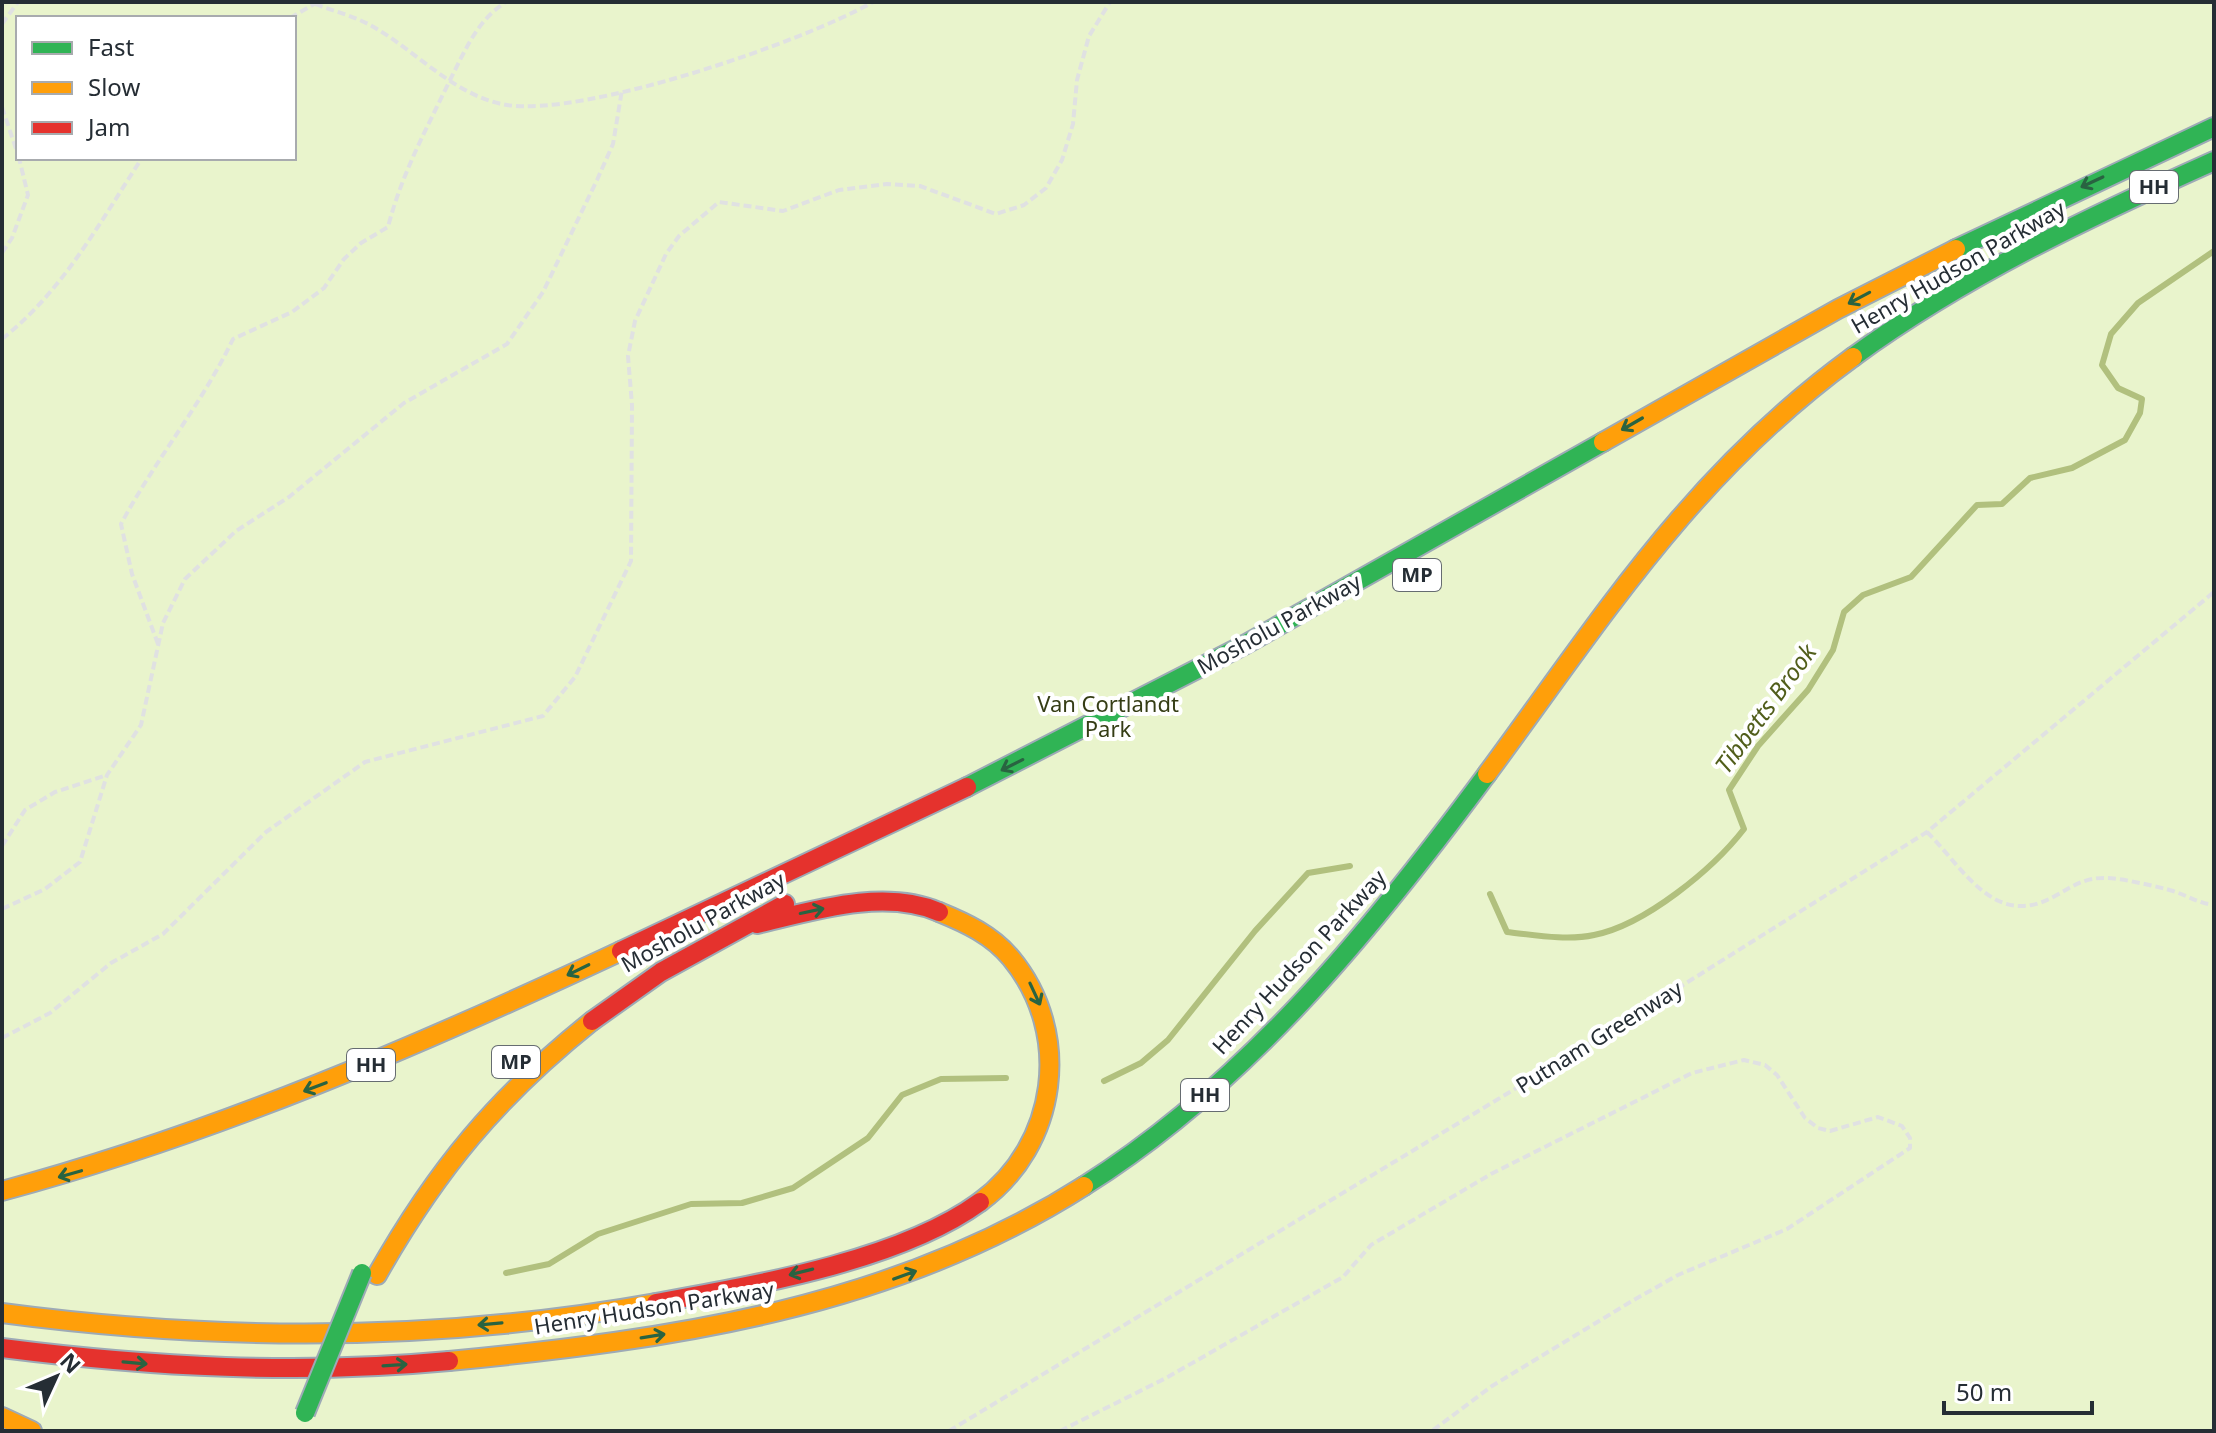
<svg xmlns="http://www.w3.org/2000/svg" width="2216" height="1433" font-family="'Noto Sans',sans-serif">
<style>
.park{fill:#e9f4cc;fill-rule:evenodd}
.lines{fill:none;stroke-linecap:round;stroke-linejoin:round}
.stream{stroke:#b1c07e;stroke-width:6}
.fast-casing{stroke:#9daab6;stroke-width:22}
.slow-casing{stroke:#9daab6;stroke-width:22}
.jam-casing{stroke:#9daab6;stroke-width:22}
.path{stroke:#e0e1e2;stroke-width:4;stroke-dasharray:8 4;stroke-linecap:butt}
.fast{stroke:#30b455;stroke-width:18}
.slow{stroke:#ff9f0a;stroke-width:18}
.jam{stroke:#e5322d;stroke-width:18}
.fast-bridge-casing{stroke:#9daab6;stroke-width:22;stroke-linecap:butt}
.fast-bridge{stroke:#30b455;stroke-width:18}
.oneway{stroke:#296341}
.labels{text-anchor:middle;stroke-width:8;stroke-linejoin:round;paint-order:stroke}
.shield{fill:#fff;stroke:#666c71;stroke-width:2}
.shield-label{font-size:20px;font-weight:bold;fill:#252d34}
.street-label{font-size:22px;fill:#252d34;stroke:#fff}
.park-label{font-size:22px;fill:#353d15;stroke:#fff}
.water-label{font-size:24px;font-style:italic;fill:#515e1b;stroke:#fff}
</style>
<rect width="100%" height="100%" fill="#f8fafc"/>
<path class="park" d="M2,2H2214V1431H2ZM18,18H294V158H18Z"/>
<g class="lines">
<path class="stream" d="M1490,894L1507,932C1534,935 1567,941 1594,935C1645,925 1713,869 1744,829L1729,790L1758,746L1808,690L1833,650L1844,612L1863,595L1911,577L1977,505L2002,504L2030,478L2072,468L2125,440L2140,413L2142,399L2118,388L2102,365L2111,334L2138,303L2214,251
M1104,1081L1141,1063L1168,1040L1255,931L1308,873L1350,866
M506,1273L549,1264L598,1234L691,1204L742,1203L793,1188L868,1138L902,1095L941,1079L1006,1078"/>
<g class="fast-casing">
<path id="fast" d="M1956,249L2214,127
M1853,357C1964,276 2089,217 2214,161
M967,787L1246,644L1603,442
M1084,1186C1248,1083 1373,928 1487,774"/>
</g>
<g class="slow-casing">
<path id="slow" d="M1603,442L1838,309L1956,249
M1487,774C1603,617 1691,475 1853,357
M939,912C966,923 992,935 1011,958C1073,1033 1058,1145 980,1202
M2,1191C217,1133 420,1045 621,951
M377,1275C437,1169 497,1097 592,1021
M2,1313C221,1342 438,1342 656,1303
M449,1361C670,1340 893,1308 1084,1186
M2,1417L32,1431"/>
</g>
<g class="jam-casing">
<path id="jam" d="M757,924C812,911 884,888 939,912
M621,951L967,787
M592,1021L661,972L785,904
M656,1303C755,1285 899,1261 980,1202
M2,1348C152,1367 299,1375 449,1361"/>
</g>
<path class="path" d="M315,4C336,12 358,17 377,29C419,54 457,97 507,105C585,117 803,42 873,2
M290,18L316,3
M2,24L18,2
M2,107L18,155
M2,253L12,238L28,195L19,158
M2,339C63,291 100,222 142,158
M158,644L132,574L121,524C155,460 202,404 233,339L292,312L324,288L344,259L361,243L388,227C402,173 426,130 450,80C465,51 477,20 506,2
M1927,832C1965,870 1995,930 2055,896C2073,886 2085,877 2107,878C2120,878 2160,887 2173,891C2188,896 2198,903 2214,905
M2,846L25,810L55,792L107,775
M2,909L45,889L80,862L107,775L141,725L163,623L185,579L236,531L289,497L404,403L507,344L543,292L597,180L613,144L622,90
M2,1038L50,1013L111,963L163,934L266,832L365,762L543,716L575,677L631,561L632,405L628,356L635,321L666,254L679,236L719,202L783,211L839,190L887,184L920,186L996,214L1024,205L1046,188L1062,160L1073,124L1077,80L1089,36L1110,2
M949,1431L1581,1049L1927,832L2214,592
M1060,1431L1166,1378L1343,1277L1371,1245L1491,1174L1692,1073L1744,1060L1765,1065L1777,1075L1805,1118L1818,1128L1830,1131L1878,1117L1902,1126L1910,1138V1148L1787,1229L1678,1275L1632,1301L1492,1386L1432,1431"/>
<use href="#fast" class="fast"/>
<use href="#slow" class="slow"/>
<use href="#jam" class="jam"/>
<g class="fast-bridge-casing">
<path id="fast-bridge" d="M305,1413L362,1273"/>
</g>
<use href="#fast-bridge" class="fast-bridge"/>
</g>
<defs><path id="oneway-shaft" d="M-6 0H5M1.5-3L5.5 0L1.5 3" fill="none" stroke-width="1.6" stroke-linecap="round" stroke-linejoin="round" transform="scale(2)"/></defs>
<g class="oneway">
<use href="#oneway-shaft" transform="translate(2092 182) rotate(155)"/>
<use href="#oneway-shaft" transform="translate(1859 298) rotate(152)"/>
<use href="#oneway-shaft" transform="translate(1632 424) rotate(150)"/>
<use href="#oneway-shaft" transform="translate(1012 765) rotate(153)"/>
<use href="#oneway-shaft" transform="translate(812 911) rotate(-12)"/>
<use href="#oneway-shaft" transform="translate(578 970) rotate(154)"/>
<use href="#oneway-shaft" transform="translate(1035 994) rotate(65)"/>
<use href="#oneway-shaft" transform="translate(315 1087) rotate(159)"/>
<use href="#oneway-shaft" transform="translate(70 1174) rotate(164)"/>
<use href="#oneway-shaft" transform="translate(801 1272) rotate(166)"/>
<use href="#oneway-shaft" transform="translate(905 1275) rotate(-20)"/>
<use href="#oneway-shaft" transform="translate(490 1324) rotate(175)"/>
<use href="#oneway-shaft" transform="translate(653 1336) rotate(-9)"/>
<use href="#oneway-shaft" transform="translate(135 1363) rotate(5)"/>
<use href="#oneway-shaft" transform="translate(395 1365) rotate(-4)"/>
</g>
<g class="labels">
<g class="shield">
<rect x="2130" y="171" width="48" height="32" rx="6"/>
<rect x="1393" y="559" width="48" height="32" rx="6"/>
<rect x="492" y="1046" width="48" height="32" rx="6"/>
<rect x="347" y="1049" width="48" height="32" rx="6"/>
<rect x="1181" y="1079" width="48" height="32" rx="6"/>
</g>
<g class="shield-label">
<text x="2154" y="194">HH</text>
<text x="1417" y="582">MP</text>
<text x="516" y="1069">MP</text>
<text x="371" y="1072">HH</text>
<text x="1205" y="1102">HH</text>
</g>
<g class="street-label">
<text transform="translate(1958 267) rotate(-30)" y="8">Henry Hudson Parkway</text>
<text transform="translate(1279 624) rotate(-29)" y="8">Mosholu Parkway</text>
<text transform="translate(703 922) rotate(-29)" y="8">Mosholu Parkway</text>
<text transform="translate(1299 962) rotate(-47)" y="8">Henry Hudson Parkway</text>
<text transform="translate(1599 1037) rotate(-32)" y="8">Putnam Greenway</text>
<text transform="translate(654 1308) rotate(-9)" y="8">Henry Hudson Parkway</text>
</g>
<g class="park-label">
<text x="1108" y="712">Van Cortlandt<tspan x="1108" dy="25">Park</tspan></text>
</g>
<g class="water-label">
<text transform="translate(1766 709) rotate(-54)" y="8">Tibbetts Brook</text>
</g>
</g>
<rect width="2216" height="1433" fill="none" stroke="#252d34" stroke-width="8"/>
<rect x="16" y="16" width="280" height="144" fill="#ffffff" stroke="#a8abae" stroke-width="2"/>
<rect x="32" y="42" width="40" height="12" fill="#30b455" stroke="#a8abae" stroke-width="2"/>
<text x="88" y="56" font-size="24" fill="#252d34">Fast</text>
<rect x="32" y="82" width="40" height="12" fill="#ff9f0a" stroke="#a8abae" stroke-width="2"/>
<text x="88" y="96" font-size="24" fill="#252d34">Slow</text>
<rect x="32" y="122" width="40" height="12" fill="#e5322d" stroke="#a8abae" stroke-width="2"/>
<text x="88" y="136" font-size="24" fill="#252d34">Jam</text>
<g transform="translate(56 1377) rotate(46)" stroke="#ffffff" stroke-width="6" paint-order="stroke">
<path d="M0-6L14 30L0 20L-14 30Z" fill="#252d34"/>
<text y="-12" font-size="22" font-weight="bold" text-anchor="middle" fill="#252d34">N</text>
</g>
<path d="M1944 1401v12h148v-12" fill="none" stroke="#252d34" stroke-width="4"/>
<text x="1956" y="1401" font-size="24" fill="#252d34" stroke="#ffffff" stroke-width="6" paint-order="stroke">50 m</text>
</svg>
